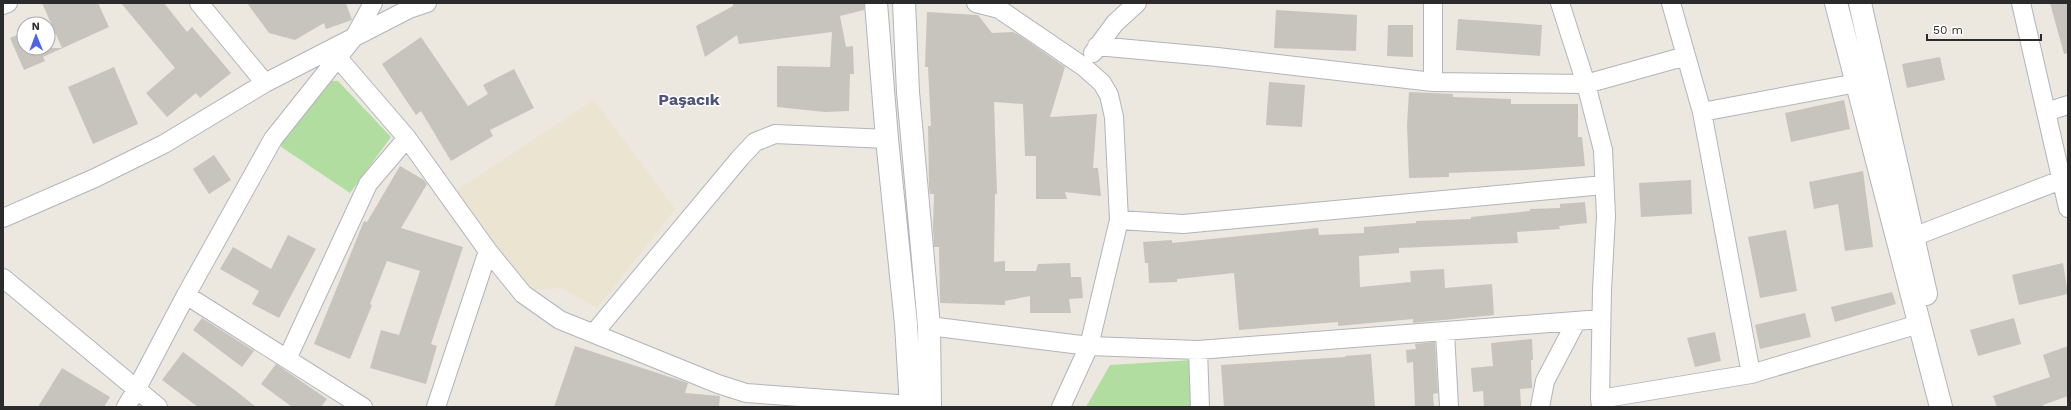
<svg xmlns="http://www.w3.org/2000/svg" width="2071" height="410" font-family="'Work Sans',sans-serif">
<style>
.education{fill:#ebe4d0}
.green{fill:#b1dda0}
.building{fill:#c7c4be}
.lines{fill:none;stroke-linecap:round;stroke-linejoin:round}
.minor-casing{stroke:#b2b4bd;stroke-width:20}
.secondary-casing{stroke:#b2b4bd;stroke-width:24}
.minor{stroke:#fff;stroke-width:18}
.secondary{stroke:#fff;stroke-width:22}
.labels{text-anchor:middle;stroke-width:3;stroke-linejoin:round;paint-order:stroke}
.district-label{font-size:16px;font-weight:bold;fill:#4f5478;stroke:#fff}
</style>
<rect width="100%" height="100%" fill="#ece7df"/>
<path class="education" d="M594,100L675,209L597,308L561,288L531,290L453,193Z"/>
<path class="green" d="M326,81H338L391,137L350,193L280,146Z
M1193,360L1194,407H1086L1110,365Z"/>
<path class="building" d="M42,3H98L109,27L43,57L45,61L24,70L10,38L24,32V48H62Z
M121,3H164L187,32L192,27L231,73L200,98L196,93L167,117L146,93L175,68Z
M247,3H346L352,20L326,29L324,23L295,40L269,33Z
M733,3H864V10L840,16L846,47L853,46L854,74H850L849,111L825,112L777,107V66L830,67L832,32L739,44L737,35L705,57L696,26L733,6Z
M2050,3H2068V53L2064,54Z
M1276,10L1357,15L1356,51L1274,48Z
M927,12L978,15L992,33L1013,32L1019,35L1065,67L1050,117L1097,114L1093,168H1098L1101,196L1065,192L1067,199H1036V156H1025L1023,104L994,102L997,194H995L994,262L1005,261V271H1036L1038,264L1070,263L1071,277H1081L1083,298L1069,299L1071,313H1030V296L1005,301V305L940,303L939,247H934L933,226L934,194H930L929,188L928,126H931L928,67H925Z
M1458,19L1542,25L1540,56L1456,50Z
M1388,25H1413V57L1387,56Z
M421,37L468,106L488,94L483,85L514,69L534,108L490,130L493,136L451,161L421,111L416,115L382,64Z
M1940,57L1945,80L1907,88L1902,64Z
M114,67L138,124L93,144L68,87Z
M1269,82L1305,85L1302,127L1266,125Z
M1409,92L1453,94V97L1511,99V104H1578V137H1582L1585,166L1526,170L1449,173V177L1409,178L1407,125Z
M1844,100L1850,129L1791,142L1785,113Z
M214,155L231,180L209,194L193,169Z
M400,166L424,180L427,184L401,228L463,247L431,344L437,346L426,384L370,368L381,330L399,335L420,271L387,261L370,304L372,305L350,359L314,344L364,221L367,222Z
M1863,171L1873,247L1845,251L1838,204L1814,209L1809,182Z
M1691,180L1692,214L1641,217L1639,183Z
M1585,202L1587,223L1559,226L1560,229L1517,232L1518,243L1399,248V253L1359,256L1360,287L1411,282L1410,271L1444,269L1445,288L1492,284L1494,315L1413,323V319L1338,326V322L1239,330L1234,273L1177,279V282L1149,283L1148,263H1145L1143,242L1172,240V243L1318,228L1319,235L1364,233V227L1416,223V221L1471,219V217L1530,211V209L1560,208V204Z
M1786,230L1797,291L1760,298L1748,237Z
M288,235L316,249L279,318L252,304L259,291L220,269L233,247L271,269Z
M2063,263L2068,294L2019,305L2012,275Z
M1892,292L1896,304L1835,322L1831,307Z
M1805,313L1811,337L1760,349L1755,325Z
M202,318L254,351L242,367L193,330Z
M2014,318L2021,344L1978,356L1970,330Z
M1715,332L1721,361L1695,367L1687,338Z
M1532,339L1533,360H1531L1532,388L1520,389L1521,407H1484L1483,391L1473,392L1471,368L1493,366L1491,343Z
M1435,342L1438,393L1433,394L1434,407H1415L1413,362L1407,363L1406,350L1416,349L1415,344Z
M575,346L688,383L685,393L720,396L719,407H554Z
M2068,346V396L2043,405L2044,407H1997L1993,396L2050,377L2043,355Z
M183,352L236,391L256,407H198L162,380Z
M1371,354L1375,407H1224L1221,365L1345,357V356Z
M276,364L327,399L321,407H292L261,384Z
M62,368L110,397L104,407H38Z"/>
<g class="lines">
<g class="minor-casing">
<path id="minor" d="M199,3L265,83
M976,3L999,9L1084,67L1102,83L1109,95L1114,117L1119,220L1089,346L1061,407
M1433,3V82
M1560,3L1586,84L1603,150L1606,216L1602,290L1600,399L1601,407
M1671,3L1702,112L1751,374
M2021,3L2068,208
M3,5L8,3
M1097,46L1217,57L1433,82L1586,84L1686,56
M1093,53L1115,23L1137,3
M338,58L407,138L488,251L523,294L560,320L718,384L746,393L911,405
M1702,112L1857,83
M2046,112L2068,105
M3,218L95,178L164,144L265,83L409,9L427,3
M1119,220L1183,224L1604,185
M1913,237L2061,180
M3,278L158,407
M186,295L363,407
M929,326L1089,346L1198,350L1601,319
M1445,332L1449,407
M594,333L740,158L755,142L775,134L887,139
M1198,350L1200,407
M287,359L368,184L407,138
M1600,399L1751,374L1919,324
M126,407L136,390L186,295L273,139L355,36L373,3
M436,407L488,251
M1540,407L1545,381L1576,322"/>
</g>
<g class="secondary-casing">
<path id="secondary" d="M876,3L887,139L906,324L911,407
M904,3L908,92L929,326L930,407
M1836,3L1941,407
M1860,3L1926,294"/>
</g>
<use href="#minor" class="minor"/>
<use href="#secondary" class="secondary"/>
</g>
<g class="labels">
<g class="district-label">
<text x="689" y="105">Paşacık</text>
</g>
</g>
<rect width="2071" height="410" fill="none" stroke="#2b2b2b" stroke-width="8"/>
<g transform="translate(36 36) rotate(359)"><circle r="19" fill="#ffffff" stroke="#aaaaaa"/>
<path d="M0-3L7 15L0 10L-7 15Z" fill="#4e61e9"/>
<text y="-6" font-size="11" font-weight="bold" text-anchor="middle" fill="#2b2b2b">N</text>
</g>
<path d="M1927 34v6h114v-6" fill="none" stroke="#2b2b2b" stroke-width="2"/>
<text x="1933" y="34" font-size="12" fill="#2b2b2b" stroke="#ffffff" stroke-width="3" paint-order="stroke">50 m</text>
</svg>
